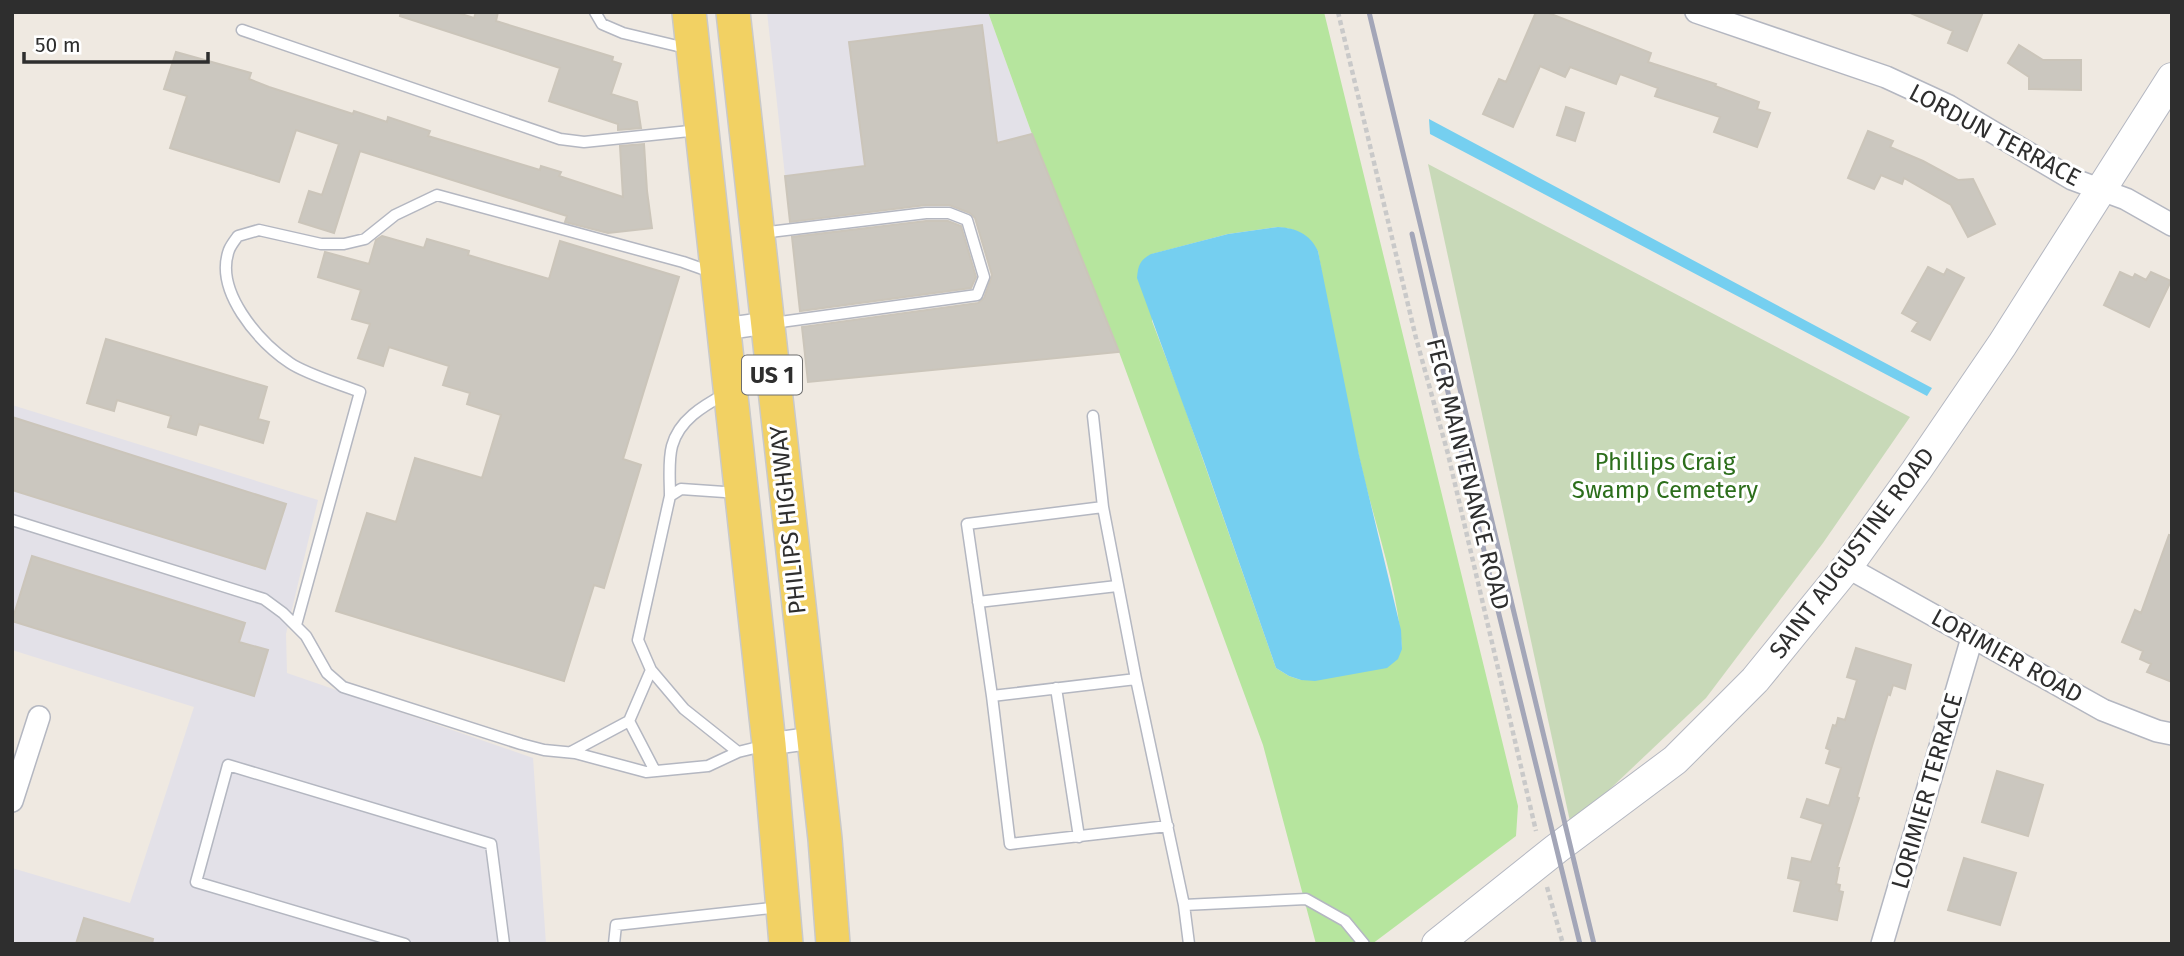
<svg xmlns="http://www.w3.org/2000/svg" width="2184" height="956" font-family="'Fira Sans',sans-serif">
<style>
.industrial{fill:#e3e1e8}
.green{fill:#b6e59e;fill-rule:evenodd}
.cemetery{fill:#c8d9b8}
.water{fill:#75cff0}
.building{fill:#cbc7bf;stroke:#cbc5ba;stroke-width:2}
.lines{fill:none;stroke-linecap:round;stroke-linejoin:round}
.lane-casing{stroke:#b4b7c1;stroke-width:13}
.street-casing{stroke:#b4b7c1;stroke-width:24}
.secondary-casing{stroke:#b4b7c1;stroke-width:32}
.primary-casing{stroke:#c9c9c9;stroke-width:36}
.path{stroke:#c9c9c9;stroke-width:4.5;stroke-dasharray:5 3.5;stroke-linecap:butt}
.lane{stroke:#fff;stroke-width:10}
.street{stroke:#fff;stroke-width:21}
.secondary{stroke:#fff;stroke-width:30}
.primary{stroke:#f2d163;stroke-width:33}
.rail{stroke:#a3a6b8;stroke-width:5}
.labels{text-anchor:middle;stroke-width:6;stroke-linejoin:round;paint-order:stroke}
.shield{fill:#fff;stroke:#6d6d6d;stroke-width:2}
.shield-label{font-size:23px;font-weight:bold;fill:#2e2e2e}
.street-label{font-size:24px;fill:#2e2e2e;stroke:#fff}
.park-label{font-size:24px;fill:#2c6e1b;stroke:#fff}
</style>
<rect width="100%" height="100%" fill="#efe9e1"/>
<path class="industrial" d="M767,12H988L1032,134L956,154L785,176Z
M12,405L318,500L286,634L287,673L533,758L546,944H12V868L130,903L194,707L12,650Z"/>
<path class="green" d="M988,12H1324L1518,806L1516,836L1372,944H1316L1263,745L1119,352L1032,134ZM1278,227C1298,229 1306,235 1318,251C1331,328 1347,406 1365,482C1379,536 1398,592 1402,649L1301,680L1289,676L1276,668L1181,397L1152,321V254L1228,234Z"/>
<path class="cemetery" d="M1428,164L1910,417L1823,543L1706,698L1571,826Z"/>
<path class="water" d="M1429,119L1932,388L1927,396L1430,134Z
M1278,227C1296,228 1310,234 1318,251L1359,455L1401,630L1402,649L1398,659L1387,668L1315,681L1301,680L1289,676L1276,668L1203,459L1137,278C1138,265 1140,260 1151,254L1228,234Z"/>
<path class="building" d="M401,12H455L474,18L476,12H498L496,21L613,57L612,61L621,64L611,94L637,102L641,128L618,130V124L549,101L560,68L400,16Z
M1536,12H1546L1651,53L1648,62L1716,84L1715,86L1759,102L1757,109L1770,113L1757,147L1714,132L1720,117L1655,96L1658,88L1620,74L1616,84L1570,67L1565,77L1540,66L1513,127L1483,114L1499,79L1506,82Z
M1908,12H1983L1967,51L1948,43L1953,31Z
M982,25L997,143L1032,134L1119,352L808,382L802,327L978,303L984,298L992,275L975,218L970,213L949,205H926L790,222L785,176L865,166L849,42Z
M2019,45L2043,60H2081V90L2029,89V77L2008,63Z
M176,52L251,73L249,79L269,87L353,114L354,111L387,122L388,117L430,131L428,136L540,170L541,166L561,172L559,176L623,197L620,146L644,144L647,191L652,228L608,233L565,222L567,216L360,151L334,233L299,222L309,191L322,195L339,144L296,130L279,182L170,148L187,96L164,89Z
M1566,107L1584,113L1575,141L1557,135Z
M1868,131L1893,141L1890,147L1923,161L1958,180L1973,179L1995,224L1968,237L1951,205L1904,178L1902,184L1881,175L1874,189L1848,178Z
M926,221H948L961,226L976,277L971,288L800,311L792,237Z
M382,236L424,248L427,239L469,251L468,255L549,279L560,241L679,277L623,459L641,465L604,588L594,585L564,681L336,611L367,513L396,522L415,458L482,478L501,415L467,404L470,393L443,385L449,366L389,347L383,366L358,358L370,324L352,319L361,290L318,277L325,252L369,264L376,240Z
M1928,267L1944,275L1947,269L1964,278L1930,340L1912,331L1918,322L1902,313Z
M2120,272L2133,278L2135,274L2146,280L2151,272L2171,281L2149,327L2104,305Z
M106,339L267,387L258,419L269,422L263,443L199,424L196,435L168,427L171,416L117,400L114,411L87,403Z
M12,417L286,504L265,569L12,490Z
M2169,535L2172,536V682L2147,672L2151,664L2140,659L2143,651L2122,642L2135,610L2141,613Z
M32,556L245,623L239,642L268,650L254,696L12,621Z
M1856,648L1911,665L1905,689L1893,685L1890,695L1888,694L1872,746L1857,797L1859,798L1837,868H1839L1836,884L1840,885L1839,891L1843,892L1837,920L1794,911L1801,881L1788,878L1792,858L1811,862L1823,824L1801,817L1807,799L1829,806L1841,768L1826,763L1830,750L1826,748L1833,725L1836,726L1838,718L1845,720L1857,680L1847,677Z
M1997,771L2043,785L2028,836L1982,822Z
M1964,858L2016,873L2000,925L1948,910Z
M84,918L153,939L152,944H76Z"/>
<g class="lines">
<g class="lane-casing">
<path id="lane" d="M595,12L602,24L623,33L690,49
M242,30L560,139L584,142L699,130
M761,233L926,213H949L967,220L984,277L977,295L773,323
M1093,416L1103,507
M670,496C670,480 668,461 672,446C679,420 703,406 725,394
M12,520L264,599L283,613L306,636L327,673L343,687L521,744L544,750L575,753L646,772L708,766L738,752L767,745
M978,602L1117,586
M296,625L360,392C340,384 306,374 290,363C258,341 214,291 229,250C231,245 235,240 238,236L259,230L321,244H344L365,239L395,215L437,195L683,262L714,273
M1136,679L992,696L967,524L1103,507L1136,679L1184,905L1306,899L1345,921L1364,944
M1056,688L1079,837
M992,696L1010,844L1168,826
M629,721L655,771
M571,752L629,721L651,670
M738,752L684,709L651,670L638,640L670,496L681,489L739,493
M1184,905L1189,944
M405,944L196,882L228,765L491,844L504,944
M614,944L616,925L780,907"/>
</g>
<g class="street-casing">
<path id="street" d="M1696,12L1886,77L1949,106L2072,179L2126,199L2172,225
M724,329L766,323
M1847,567L2103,710L2157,731L2172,734
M769,744L813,738
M12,801L39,717
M1882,944L1972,638"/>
</g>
<g class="secondary-casing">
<path id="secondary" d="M1437,944L1556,849L1675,760L1755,680L1847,567L1916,471L2002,345L2172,78"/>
</g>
<g class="primary-casing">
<path id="primary" d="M689,12L769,744L786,944
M733,12L825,839L833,944"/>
</g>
<path class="path" d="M1338,12L1416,338L1448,454L1536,831
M1547,887L1563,944"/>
<use href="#lane" class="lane"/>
<use href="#street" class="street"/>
<use href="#secondary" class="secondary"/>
<use href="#primary" class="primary"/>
<path class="rail" d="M1369,12L1594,944
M1412,234L1493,590L1580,944"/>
</g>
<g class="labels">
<rect class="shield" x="742" y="355.5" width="60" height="39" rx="5"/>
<g class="shield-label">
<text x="772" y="383">US 1</text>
</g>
<g class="street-label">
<text transform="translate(1995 135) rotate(28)" y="8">LORDUN TERRACE</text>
<text transform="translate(1468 474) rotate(76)" y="8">FECR MAINTENANCE ROAD</text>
<text transform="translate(788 520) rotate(-96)" y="8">PHILIPS HIGHWAY</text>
<text transform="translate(1852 553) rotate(-53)" y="8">SAINT AUGUSTINE ROAD</text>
<text transform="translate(2007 656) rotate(29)" y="8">LORIMIER ROAD</text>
<text transform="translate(1927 791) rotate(-74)" y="8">LORIMIER TERRACE</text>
</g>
<g class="park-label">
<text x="1665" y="470">Phillips Craig<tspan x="1665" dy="28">Swamp Cemetery</tspan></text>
</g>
</g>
<rect width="2184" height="956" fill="none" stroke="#2e2e2e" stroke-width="28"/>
<path d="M24 52v10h184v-10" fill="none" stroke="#2e2e2e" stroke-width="3.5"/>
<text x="35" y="52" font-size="21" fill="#2e2e2e" stroke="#ffffff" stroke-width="5" paint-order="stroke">50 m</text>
</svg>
